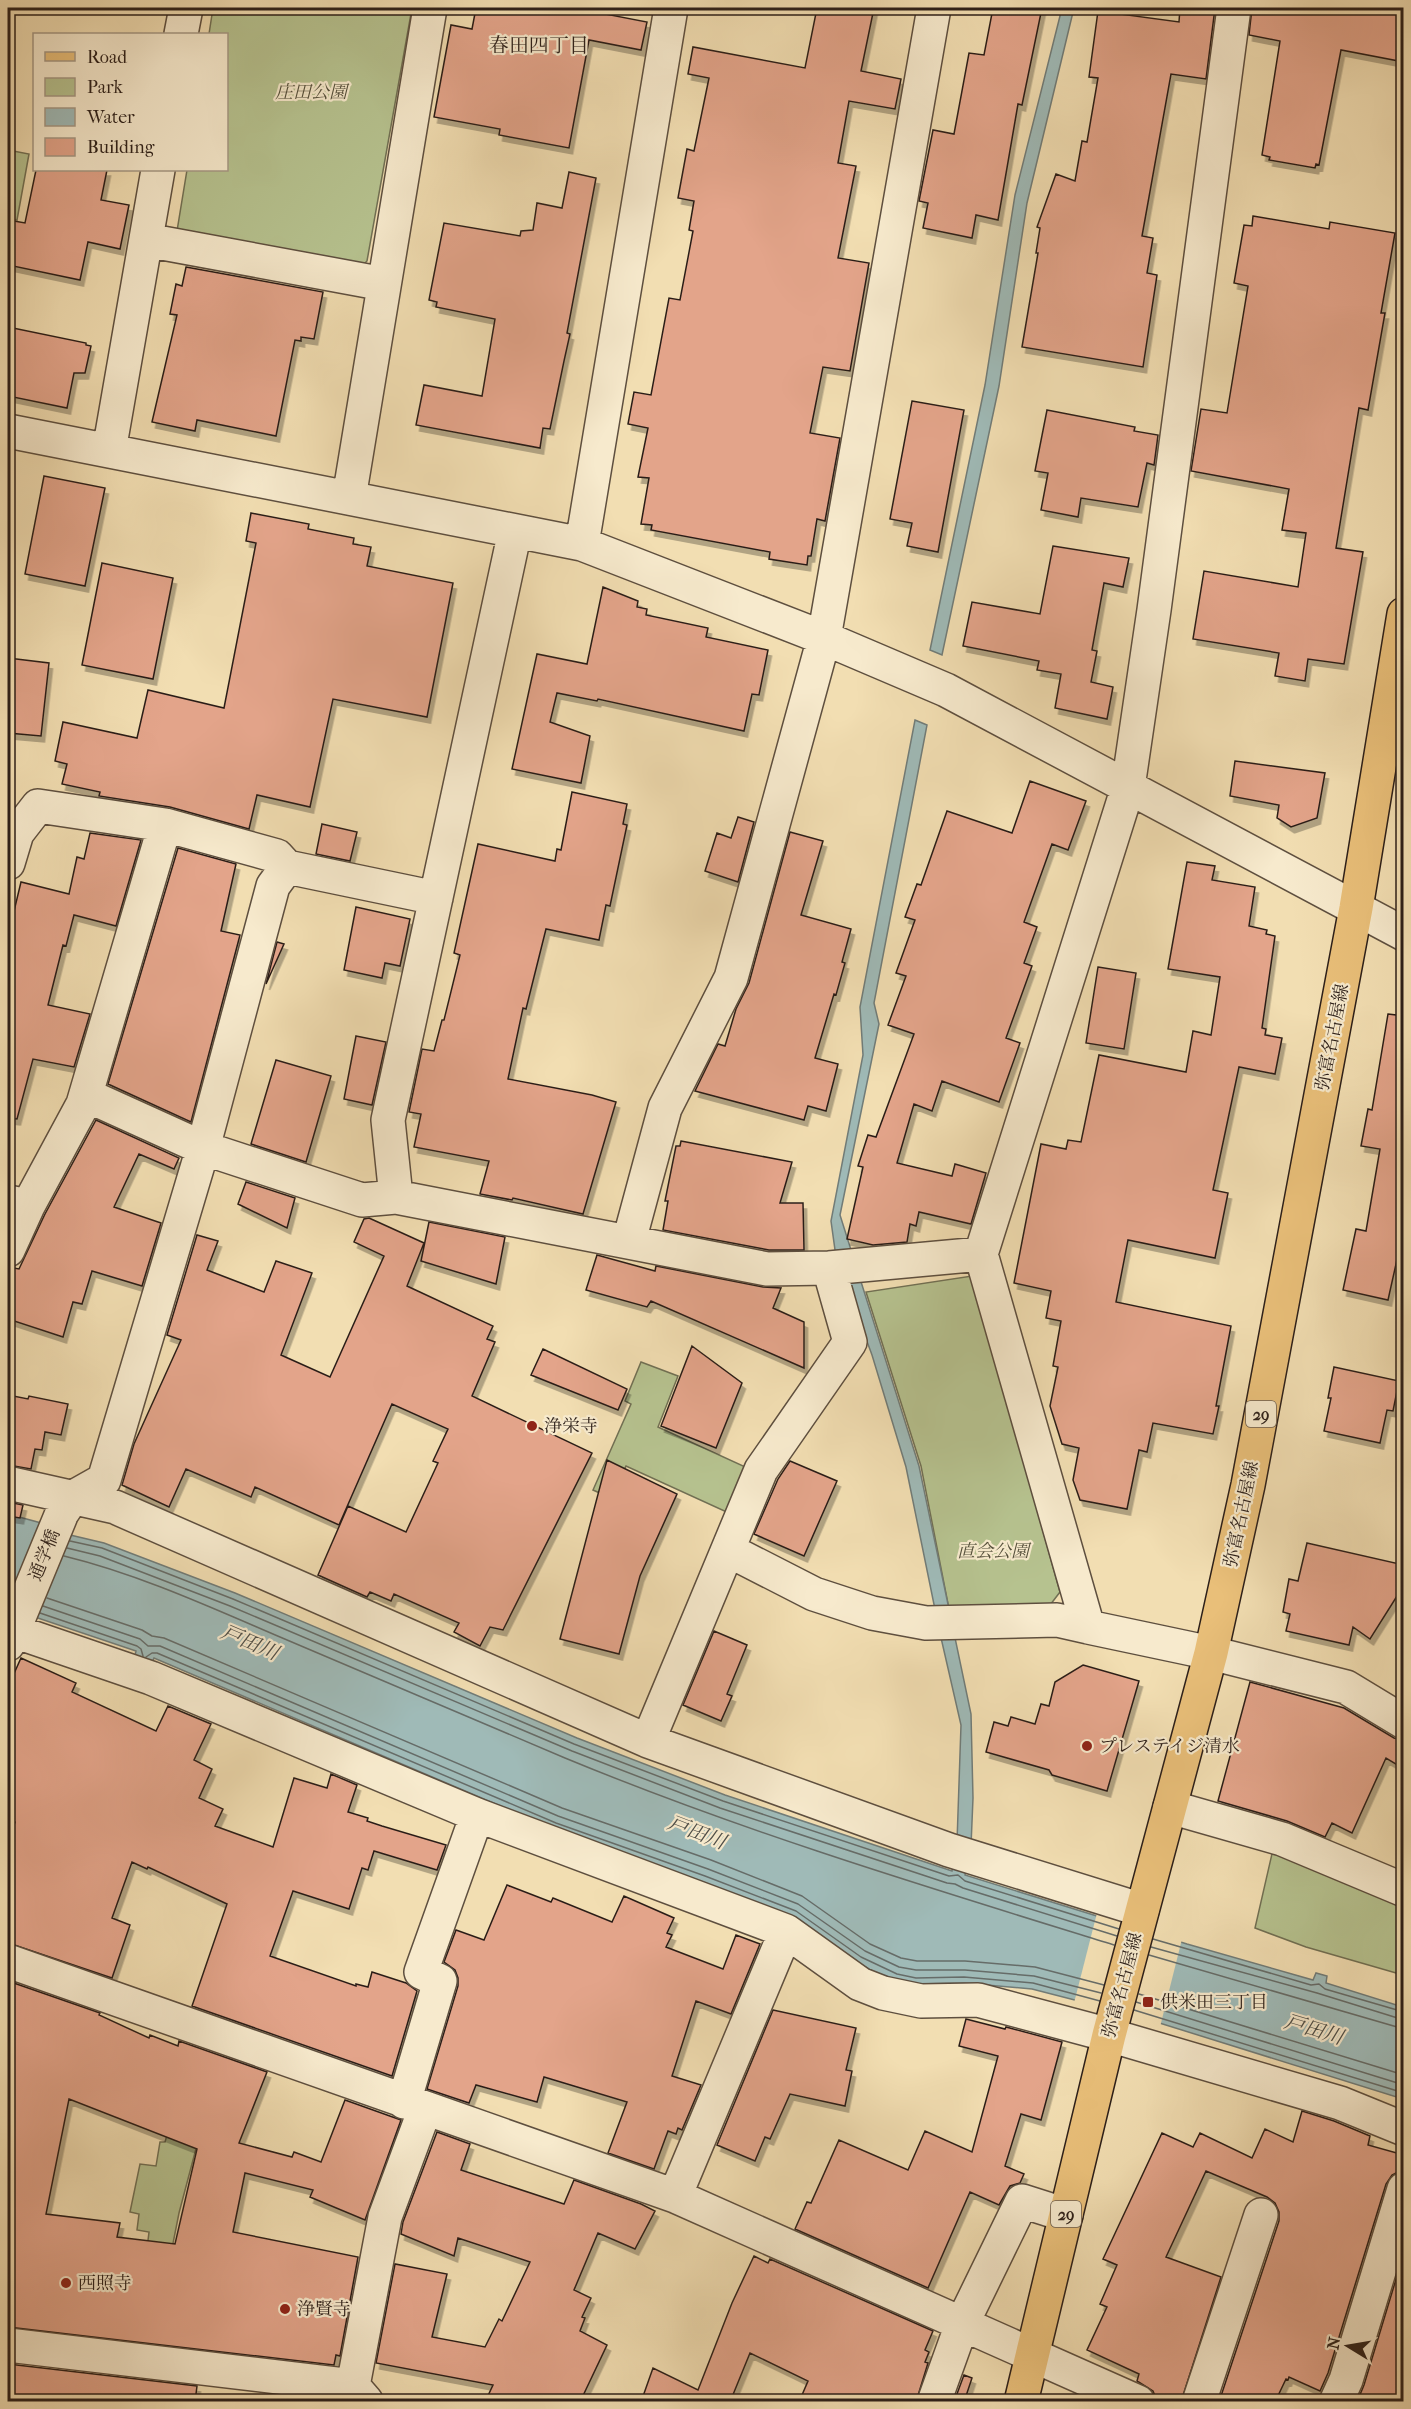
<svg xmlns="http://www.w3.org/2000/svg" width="1411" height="2409" font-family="'IM FELL French Canon','Noto Serif JP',serif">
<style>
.green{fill:#b6c28f;stroke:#717054;stroke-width:1.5}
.water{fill:#9fbab7;stroke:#717c78;stroke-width:1.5}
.pier{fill:#f2deb2}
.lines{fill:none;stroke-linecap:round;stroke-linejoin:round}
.shore{stroke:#666c68;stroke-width:1.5}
.building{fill:#e3a48a;stroke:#2c1f19;stroke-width:1.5;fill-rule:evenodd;filter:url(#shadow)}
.minor-casing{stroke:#5e4f3f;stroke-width:36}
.major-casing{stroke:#2c1f19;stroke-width:36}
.minor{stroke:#f7eacd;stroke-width:33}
.major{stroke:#e9bf79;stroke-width:33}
.poi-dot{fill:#8f2418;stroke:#f7eacd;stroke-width:2}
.labels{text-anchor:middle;stroke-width:4.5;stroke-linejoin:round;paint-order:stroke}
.shield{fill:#f7eacd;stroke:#695c4f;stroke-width:1.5}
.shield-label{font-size:16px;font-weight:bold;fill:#2c1f19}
.park-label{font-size:18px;font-style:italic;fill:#55503c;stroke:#f7eacd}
.street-label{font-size:18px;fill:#2c1f19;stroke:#f7eacd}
.poi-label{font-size:18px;fill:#2c1f19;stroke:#f7eacd;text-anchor:start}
.neighbourhood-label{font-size:20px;fill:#2c1f19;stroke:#f7eacd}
.water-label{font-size:20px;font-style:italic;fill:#4e4e48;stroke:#f7eacd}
</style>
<defs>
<filter id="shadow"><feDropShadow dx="3.5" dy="6" stdDeviation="0" flood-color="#0004"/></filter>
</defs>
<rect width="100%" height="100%" fill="#f2deb2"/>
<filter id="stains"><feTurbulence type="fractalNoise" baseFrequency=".00333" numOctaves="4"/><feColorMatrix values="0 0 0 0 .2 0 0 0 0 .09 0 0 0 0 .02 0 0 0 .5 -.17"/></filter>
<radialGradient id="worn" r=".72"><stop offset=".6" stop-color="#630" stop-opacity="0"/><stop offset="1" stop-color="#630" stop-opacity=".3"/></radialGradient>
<path class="green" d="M213,8H412L367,261L361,267L177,231L187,170H226V34H209Z
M8,150L29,154L17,220L8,218Z
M972,1276L1060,1592L1047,1609H949L921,1466L866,1292Z
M641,1362L678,1376L658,1427L752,1470L731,1514L626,1466L611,1498L593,1490L631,1404L625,1401Z
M1274,1845L1403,1901V1975L1306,1947L1255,1928Z
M172,2118L202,2126L179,2213L158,2319L139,2315L149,2232L137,2230L139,2214L130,2212L140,2164L156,2166L160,2142H165Z"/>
<path class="water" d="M1062,8H1074L1027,203L999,386L942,655L930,650L985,385L1015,195Z
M915,720L927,725L874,1003L879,1024L840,1215L919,1466L971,1714L973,1798L971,1846L965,1875L1187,1944L1313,1980L1316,1973L1327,1976L1326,1983L1403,2007V2099L1137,2016L1032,1989L964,1983L916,1984L895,1980L874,1972L857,1962L793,1917L703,1882L554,1829L154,1658L151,1665L134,1660L136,1651L8,1608V1514L45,1524L66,1534L104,1543L235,1593L577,1738L725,1795L952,1871L957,1842L961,1725L939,1629L906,1467L872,1355L836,1257L831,1221L863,1055L860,1007Z"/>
<path class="pier" d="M1097,1913L1182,1939L1160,2027L1074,2003Z"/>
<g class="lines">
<path class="shore" d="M70,1541L102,1548L233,1599L574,1744L723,1801L949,1876L958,1875L965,1881L1119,1929
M67,1548L100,1556L230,1606L572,1751L720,1808L947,1883L955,1884L963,1888L1117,1936
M64,1556C138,1574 210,1607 280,1637C375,1677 470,1718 565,1758C744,1832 930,1888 1114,1945
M47,1598L142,1630L152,1636L164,1638L562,1808L711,1860L802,1896L870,1944L901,1958L917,1961H965L1035,1967L1104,1985
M43,1606L140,1639L148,1646H160L558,1816L708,1869L798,1904L865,1951L899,1967L916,1970H965L1034,1976L1101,1993
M40,1613L137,1646L141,1649L143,1656
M146,1657L152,1653H157L556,1823L705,1876L796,1911L861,1957L897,1974L916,1978L964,1977L1033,1983L1100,2001
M1153,1939L1311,1985L1319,1984L1325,1989L1404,2012
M1151,1947L1317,1993L1404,2020
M1149,1955L1404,2029
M1139,1994L1404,2075
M1136,2002L1404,2085
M1134,2010L1404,2093"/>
</g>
<path class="building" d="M476,8H606L605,14L647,22L641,50L589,40L569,148L499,135L500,129L434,117L451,25L472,29Z
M817,8H874L861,71L901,79L895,109L849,101L838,163L856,166L838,258L869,263L850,371L823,367L810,433L840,438L825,521L817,519L811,556H808L807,565L769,559L770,552L651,530L652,525L641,524L649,478L638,477L648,428L628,424L634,392L651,395L669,298L680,300L693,231L689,230L694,201L678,198L687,149L694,151L709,78L688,74L693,47L805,68Z
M993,8H1042L1022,105L1018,104L998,220L976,215L972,238L923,228L928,203L919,201L933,130L954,134L969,53L984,55Z
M1180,8H1215L1206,79L1171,74L1142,236L1153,238L1147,273L1157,275L1143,367L1022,347L1038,253H1036L1040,228L1037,227L1056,174L1075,181L1082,141L1087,142L1098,78L1089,77L1098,11L1179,22Z
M1252,8H1404V62L1341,50L1319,165L1316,164L1315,168L1269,160L1270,157L1262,155L1280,41L1249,35Z
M36,170H107L101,200L129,205L120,249L88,242L80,280L8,265V220L25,223Z
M569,172L596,178L567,333L570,334L564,361L550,429L543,428L540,448L416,425L424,385L482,396L495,319L436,307L437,302L429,300L444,223L520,236L521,231L533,230L537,203L562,208Z
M1253,216L1329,229L1330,222L1395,233L1381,313H1385L1368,410L1359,408L1336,548L1363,552L1344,664L1308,659L1305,681L1275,676L1279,653L1193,639L1204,571L1298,587L1306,533L1282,530L1289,489L1191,471L1201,409L1227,413L1248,286L1234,283L1244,225L1252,226Z
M186,267L323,292L314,339L301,337V341L295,340L276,436L197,420L195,431L152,422L177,315L170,314L176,284L182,286Z
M8,327L86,343V345L91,346L85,373H74L67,408L8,396Z
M912,401L964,410L938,552L907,546L912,523L890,519Z
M1047,410L1135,427L1134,431L1158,435L1154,465L1147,463L1138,507L1081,498L1078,517L1041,510L1048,473L1035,471Z
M44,476L105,488L85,586L25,574Z
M251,513L309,524L308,529L354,538L353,544L371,547L367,566L453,583L427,717L333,699L310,807L257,795L249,829L170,807L99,796L100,792L62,784L67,764L55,761L63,722L137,738L148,690L224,708L256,543L246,541Z
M1053,546L1129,558L1123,587L1104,583L1092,650L1097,651L1091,682L1113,687L1107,719L1055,708L1061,674L1037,670L1039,661L963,646L972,602L1040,614Z
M102,563L173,578L153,679L82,665Z
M603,587L638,601L637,607L647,609L646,615L708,628L706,637L768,650L759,695L752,694L744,731L598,699L597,701L557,693L550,722L590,736L581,783L512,769L537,654L587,664Z
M8,658L49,663L41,736L8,733Z
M1235,761L1325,773L1317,818L1291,827L1277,818L1279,805L1230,796Z
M1030,781L1086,801L1068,850L1052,844L1024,922L1037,927L1024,963L1032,966L1006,1038L1020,1043L999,1102L942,1081L932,1111L914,1104L897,1163L952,1176L955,1164L986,1173L971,1224L919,1212L916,1226L910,1224L907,1242L873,1245L847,1239L863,1167L858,1166L868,1135L876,1137L914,1034L888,1025L906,976L896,973L915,920L905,917L917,884L921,885L947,811L1012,833Z
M572,792L627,804L623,824L627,825L610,906L606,905L599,940L546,929L526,1009L523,1008L508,1079L592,1095L616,1102L583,1214L513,1198L512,1200L480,1194L489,1161L414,1147L421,1114L409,1112L422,1049L434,1051L442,1020H444L460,955L454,953L478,844L555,861L557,849L561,850Z
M738,817L754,822L738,882L705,871L717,833L731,838Z
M322,824L357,832L350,861L316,854Z
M790,832L823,841L801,915L851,929L842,962L845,963L836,995L834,994L815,1058L838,1064L826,1111L808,1106L804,1120L695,1091L718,1044L725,1046L736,1009L749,983Z
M90,833L141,840L116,926L74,915L66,946L63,945L48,1005L90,1014L74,1067L33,1059L17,1119L8,1118V936L21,882L69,894L77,857L84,859Z
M178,848L236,864L221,931L240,935L191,1122L108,1084Z
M1187,862L1215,866L1212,880L1255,887L1249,926L1267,930L1266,934L1275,936L1262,1028L1266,1029L1265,1035L1282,1038L1275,1074L1239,1067L1213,1190L1228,1193L1215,1258L1128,1240L1116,1302L1231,1326L1216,1406H1219L1213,1434L1153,1423L1147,1452L1139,1450L1127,1509L1080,1500L1073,1480L1079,1448L1062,1444L1050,1406L1058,1367L1053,1366L1061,1321L1046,1318L1051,1291L1014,1283L1041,1144L1066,1149L1068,1140L1081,1142L1099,1055L1186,1072L1193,1031L1211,1035L1220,977L1168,969Z
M356,907L410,919L400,966L385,963L382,978L344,970Z
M277,942L284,944L266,984Z
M1098,967L1136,973L1124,1049L1086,1043Z
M1388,1014L1404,1016V1228L1388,1300L1343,1290L1356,1229L1366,1231L1380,1149L1361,1146L1368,1109L1372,1110Z
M356,1036L386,1042L372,1105L344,1099Z
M276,1060L331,1076L306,1162L251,1144Z
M96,1120L179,1158L174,1169L139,1154L114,1207L161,1223L142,1286L92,1271L82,1304L73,1302L63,1337L8,1319V1289L14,1268L19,1269L45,1214Z
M681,1141L792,1162L780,1203H803L804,1250H769L663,1230L668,1201H665L676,1146H680Z
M246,1182L295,1198L287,1228L238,1204Z
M369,1218L424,1243L407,1286L493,1326L487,1339L495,1342L472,1396L592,1453L503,1630L490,1627L480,1646L454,1632L459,1623L394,1594L391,1601L370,1592L367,1597L318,1575L348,1506L406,1532L438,1463L433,1461L448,1429L392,1404L339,1525L255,1487L251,1497L186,1469L169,1507L122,1485L134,1444L181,1340L167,1335L197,1235L218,1241L207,1270L264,1292L276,1261L312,1273L281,1355L330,1377L384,1256L354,1242L364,1219Z
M429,1222L505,1237L496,1284L421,1261Z
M597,1255L655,1271L656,1266L763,1287L781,1288L773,1308L804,1322V1368L651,1301L647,1307L586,1290Z
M692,1346L742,1383L716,1448L661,1426Z
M543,1349L627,1389L618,1410L531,1375Z
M1334,1367L1399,1381L1393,1411L1387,1410L1380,1443L1324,1431L1331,1398H1328Z
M8,1395L28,1399L29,1396L68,1404L61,1435L45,1432L42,1450L35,1449L31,1469L8,1465Z
M607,1460L677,1494L640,1576L619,1654L560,1639Z
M790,1461L837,1481L804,1556L754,1534L778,1479Z
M8,1502L23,1505L20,1518L8,1516Z
M1307,1543L1404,1565V1585L1370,1639L1353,1627L1349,1645L1286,1631L1290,1614L1283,1612L1289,1579L1298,1581Z
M714,1631L747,1645L727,1694L732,1696L721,1721L683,1705Z
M21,1658L76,1683L72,1692L156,1731L168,1706L211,1724L194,1760L212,1769L199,1798L223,1809L215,1826L273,1847L294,1778L327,1788L331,1774L357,1785L348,1812L368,1818L367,1821L382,1826L446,1845L437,1870L374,1851L368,1870L362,1868L349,1909L293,1891L270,1956L356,1986V1984L368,1987L372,1972L406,1983L417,1991L392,2076L192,2006L227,1904L148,1867L147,1869L132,1862L112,1918L130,1925L112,1978L8,1943V1843L15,1822L8,1818V1687Z
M1083,1665L1139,1681L1107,1791L1052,1775L1049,1770L986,1752L994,1722L1008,1726L1011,1717L1035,1724L1041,1704L1049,1706L1055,1682Z
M1250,1682L1344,1708L1394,1738L1404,1741V1769L1386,1758L1352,1833L1332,1823L1325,1837L1287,1821L1218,1801Z
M507,1885L551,1902L553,1898L612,1922L624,1896L674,1918L667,1933L672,1935L666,1947L723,1969L736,1935L760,1944L731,2014L696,2001L672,2076L701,2085L682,2130L678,2128L676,2134L668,2131L654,2169L608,2153L627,2102L544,2077L537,2102L476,2085L469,2103L427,2089L458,1986V1978L455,1970L444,1962L456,1930L484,1940Z
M8,1981L100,2013L99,2015L149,2038L150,2035L178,2046L179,2041L267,2072L239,2143L292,2157L294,2152L321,2162L345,2100L401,2120L365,2220L310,2197L313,2190L245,2173L233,2232L358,2257L340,2356L336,2355L334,2365L8,2327ZM69,2099L197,2149L175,2244L117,2237L120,2223L46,2214Z
M773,2010L856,2028L846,2070L852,2071L845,2106L790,2094L770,2139L765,2137L755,2161L717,2145Z
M966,2019L1005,2029L1006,2027L1062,2042L1041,2120L1021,2114L1005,2166L1024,2174L1020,2183L1010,2186L999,2205L970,2192L928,2288L795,2229L807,2202L811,2203L839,2140L908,2170L925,2131L972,2152L998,2056L959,2046Z
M1302,2111L1334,2121L1370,2136L1368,2145L1404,2155L1400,2171L1392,2175L1386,2184L1328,2373L1320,2391L1289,2377L1288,2380L1286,2379L1275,2402H1219L1279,2221V2212L1275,2203L1267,2197L1206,2171L1166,2257L1221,2277L1181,2402H1170L1155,2396L1153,2391L1137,2381L1139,2374L1087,2350L1107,2307L1100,2304L1117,2265L1103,2259L1162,2133L1193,2147L1200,2133L1252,2158L1265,2129L1293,2142Z
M437,2132L470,2144L461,2170L564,2204L574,2180L641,2204L655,2211L635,2249L598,2233L574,2290L591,2298L582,2317L585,2318L580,2331L607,2345L580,2402H485L493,2385L376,2363L395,2264L447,2274L432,2337L485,2347L499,2319L502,2321L530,2262L458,2238L454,2256L401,2234L403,2222Z
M754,2256L768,2263L770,2259L933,2331L925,2350L929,2352L925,2362L928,2363L916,2402H799L808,2381L750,2353L730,2402H641L653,2368L698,2390L732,2303Z
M1397,2276L1404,2278V2402H1357L1364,2385Z
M8,2364L197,2386L195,2402H8Z
M964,2375L972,2378L964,2402H954Z"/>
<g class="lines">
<g class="minor-casing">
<path id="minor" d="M1234,8L1154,610L1128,787L981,1254L1088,1627L1211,1653L1346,1687L1404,1722
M181,34L186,8
M146,240L384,284
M8,431L582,544L824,638L946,690L1404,934
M109,451L158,170
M349,498L430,8
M582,544L671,8
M8,829L17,833L38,806L165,825L277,856L287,867L436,898
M8,863L17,833
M86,1095L203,1148L273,886L287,867
M396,1197L388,1120L515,531
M8,1202L28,1206L83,1104L165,825
M629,1241L665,1108L731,978L824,638L934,8
M8,1250L28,1206
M8,1483L115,1507L648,1741L949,1850L1142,1910
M728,1550L814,1594L872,1613L926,1623L1057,1620L1088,1627
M8,1629L151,1678L477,1815L786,1931L860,1984L883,1993L921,2001L978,2000L1109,2035L1340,2103L1404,2129
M8,1644L62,1513L72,1498L104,1480L203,1148L362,1200L396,1197L767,1269L829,1268L981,1254
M648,1741L761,1470L850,1342L829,1268
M1170,1807L1282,1839L1404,1890
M8,1961L675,2196L1138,2402
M404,2102L440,1981L421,1972L477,1815
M675,2196L786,1931
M8,2345L353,2386
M366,2401L353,2386L385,2217L425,2109
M934,2402L962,2324L1022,2201L1066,2215
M1199,2402L1261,2215
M1336,2402L1346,2380L1404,2189"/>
</g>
<g class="major-casing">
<path id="major" d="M1021,2402L1109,2035L1211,1653L1248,1485L1356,908L1404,614"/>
</g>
<use href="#minor" class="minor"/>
<use href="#major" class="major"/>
</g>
<g class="poi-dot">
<circle cx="532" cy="1426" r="6"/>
<circle cx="1087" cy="1746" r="6"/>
<rect x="1142" y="1996" width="12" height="12" rx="3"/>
<circle cx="66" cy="2283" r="6"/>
<circle cx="285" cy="2309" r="6"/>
</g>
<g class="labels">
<g class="shield">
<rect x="1246" y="1401" width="30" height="26" rx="4.5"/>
<rect x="1051" y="2201" width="30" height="26" rx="4.5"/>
</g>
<g class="shield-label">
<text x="1261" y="1420">29</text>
<text x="1066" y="2220">29</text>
</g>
<g class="park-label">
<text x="311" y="98">庄田公園</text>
<text x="993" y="1557">直会公園</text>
</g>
<g class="street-label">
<text transform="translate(1332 1037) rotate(-79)" y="6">弥富名古屋線</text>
<text transform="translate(1241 1514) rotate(-78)" y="6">弥富名古屋線</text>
<text transform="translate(44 1555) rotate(-68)" y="6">通学橋</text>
<text transform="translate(1122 1985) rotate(-75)" y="6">弥富名古屋線</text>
</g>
<g class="poi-label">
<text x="544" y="1432">浄栄寺</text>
<text x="1099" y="1752">プレステイジ清水</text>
<text x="1160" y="2008">供米田三丁目</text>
<text x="78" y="2289">西照寺</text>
<text x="297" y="2315">浄賢寺</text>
</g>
<g class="neighbourhood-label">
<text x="539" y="52">春田四丁目</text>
</g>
<g class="water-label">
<text transform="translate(250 1642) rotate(23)" y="7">戸田川</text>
<text transform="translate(697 1832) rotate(21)" y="7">戸田川</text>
<text transform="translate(1314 2029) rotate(17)" y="7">戸田川</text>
</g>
</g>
<rect width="1411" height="2409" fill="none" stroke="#f2deb2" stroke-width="30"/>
<rect x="9" y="9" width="1393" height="2391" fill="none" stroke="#2c1f19" stroke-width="3"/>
<rect x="15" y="15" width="1381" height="2379" fill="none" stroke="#2c1f19" stroke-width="1.5"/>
<rect x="33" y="33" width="195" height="138" fill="#f7eacd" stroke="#a69985" stroke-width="1.5"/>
<rect x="45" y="52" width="30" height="9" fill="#e9bf79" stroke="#a69985" stroke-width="1.5"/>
<text x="87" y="63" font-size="18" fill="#2c1f19">Road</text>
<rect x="45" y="78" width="30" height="18" fill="#b6c28f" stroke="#a69985" stroke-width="1.5"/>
<text x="87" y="93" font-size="18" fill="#2c1f19">Park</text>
<rect x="45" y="108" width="30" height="18" fill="#9fbab7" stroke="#a69985" stroke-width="1.5"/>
<text x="87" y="123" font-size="18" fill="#2c1f19">Water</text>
<rect x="45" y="138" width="30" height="18" fill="#e3a48a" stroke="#a69985" stroke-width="1.5"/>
<text x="87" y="153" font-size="18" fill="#2c1f19">Building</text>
<g transform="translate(1348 2346) rotate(281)" stroke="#f7eacd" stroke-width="4.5" paint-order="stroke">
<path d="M0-4.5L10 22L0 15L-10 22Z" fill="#2c1f19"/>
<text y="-9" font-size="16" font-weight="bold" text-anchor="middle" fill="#2c1f19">N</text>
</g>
<rect width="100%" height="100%" filter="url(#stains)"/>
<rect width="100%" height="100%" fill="url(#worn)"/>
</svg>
